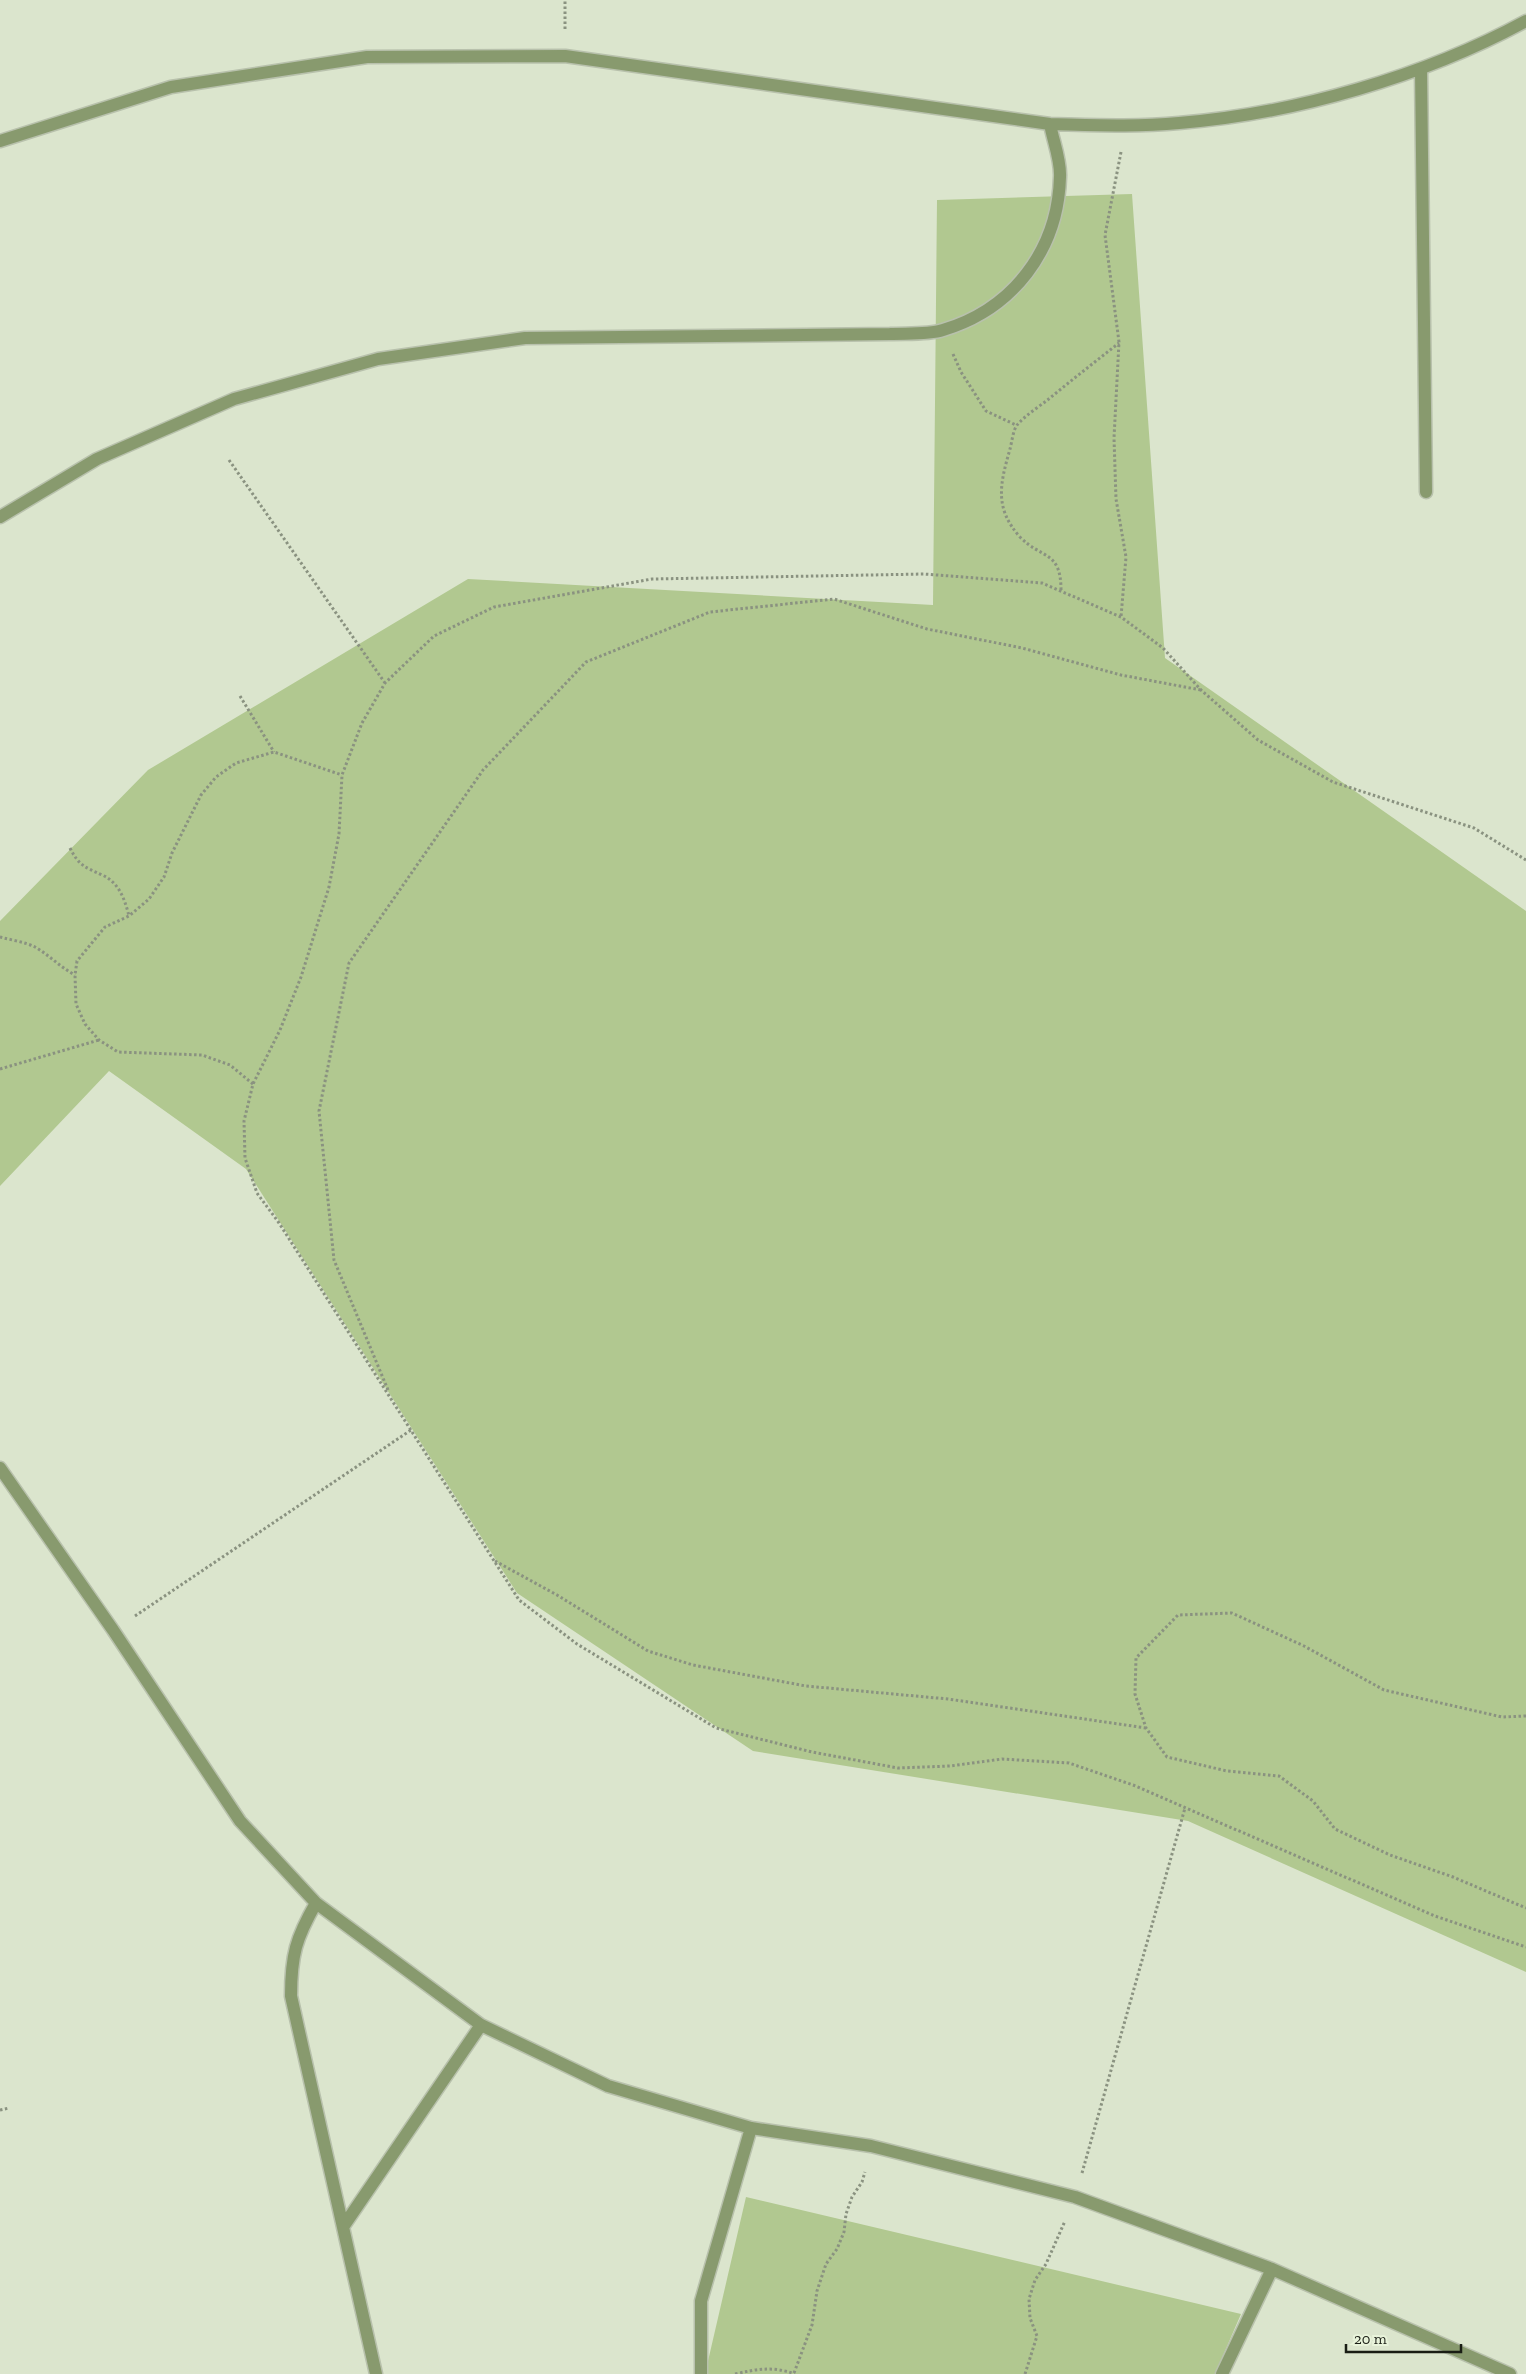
<svg xmlns="http://www.w3.org/2000/svg" width="1526" height="2374" font-family="'Zilla Slab',serif">
<style>
.green{fill:#b1c890}
.lines{fill:none;stroke-linecap:round;stroke-linejoin:round}
.minor-casing{stroke:#b8c1ac;stroke-width:15}
.path{stroke:#8a9280;stroke-width:3;stroke-dasharray:2.5 2.5;stroke-linecap:butt}
.minor{stroke:#889a6e;stroke-width:12}
</style>
<rect width="100%" height="100%" fill="#dbe5cd"/>
<path class="green" d="M1132,194L1165,658L1526,911V1972L1188,1821L753,1751L517,1593L246,1169L109,1071L0,1186V921L148,770L468,579L933,605L937,200Z
M746,2197L1241,2314L1215,2374H705Z"/>
<g class="lines">
<g class="minor-casing">
<path id="minor" d="M1421,69L1426,492
M0,141L171,87L367,57L565,56L1050,124C1093,125 1136,127 1179,123C1294,114 1425,76 1526,21
M0,517L97,459L234,399L378,359L525,338L890,334C906,333 927,335 943,330C1013,309 1058,250 1060,177C1061,160 1053,141 1050,124
M0,1468L113,1630L240,1821L316,1903L481,2025L608,2086L751,2128L871,2146L1075,2197L1272,2269L1510,2374
M316,1903C296,1938 291,1955 291,1996L376,2374
M343,2227L481,2025
M701,2374V2301L751,2128
M1222,2374L1272,2269"/>
</g>
<path class="path" d="M565,29V0
M1121,152L1105,235L1119,342L1114,438L1116,499L1126,557L1121,617
M953,354L961,372L986,411L1016,425
M229,460L385,683
M1061,590C1061,550 1041,559 1020,537C994,508 1000,484 1010,449C1012,442 1013,429 1018,424C1027,414 1040,406 1050,398C1073,379 1096,361 1119,343
M240,696L274,752
M70,848C79,866 85,867 102,875C119,882 125,900 129,916
M1526,860L1474,828L1333,782L1258,740L1201,690L1163,648L1121,617L1042,583L924,574L652,579L494,607L434,636L385,683L362,723L342,775L339,834L329,887L301,977L280,1030L253,1084L244,1121L245,1158L257,1193L279,1223L519,1600L577,1644L716,1728L812,1752L898,1768L950,1766L1002,1759L1069,1763L1133,1785L1435,1916L1526,1947
M0,937C11,940 25,942 35,947C49,955 60,967 75,975
M0,1069L99,1040
M253,1084L230,1065L202,1055L118,1052L99,1040L85,1024L76,1004L75,975L77,961L105,927L129,916L149,899L164,877L172,853L201,795L216,777L236,763L274,752L342,775
M388,1390L334,1260L319,1111L349,963L483,770L586,662L710,612L834,599L927,629L1022,648L1121,675L1201,690
M495,1561L557,1595L648,1651L693,1665L806,1686L948,1699L1146,1728
M135,1616L411,1430
M1526,1716L1502,1717L1384,1690L1304,1646L1232,1613L1178,1615L1136,1658L1135,1694L1146,1728L1167,1757L1227,1771L1279,1776L1313,1801L1335,1829L1390,1855L1453,1877L1526,1908
M0,2110L9,2108
M1082,2173L1185,1808
M794,2373L812,2325L817,2291L826,2264L837,2249L844,2232L846,2214L852,2197L862,2182L865,2172
M735,2374C757,2369 773,2366 795,2374
M1025,2374L1037,2336L1030,2318L1029,2299L1035,2280L1046,2264L1065,2221"/>
<use href="#minor" class="minor"/>
</g>
<path d="M1346 2344v8h115v-8" fill="none" stroke="#191d14" stroke-width="2.5"/>
<text x="1354" y="2344" font-size="15" fill="#191d14" stroke="#e8f3da" stroke-width="4" paint-order="stroke">20 m</text>
</svg>
